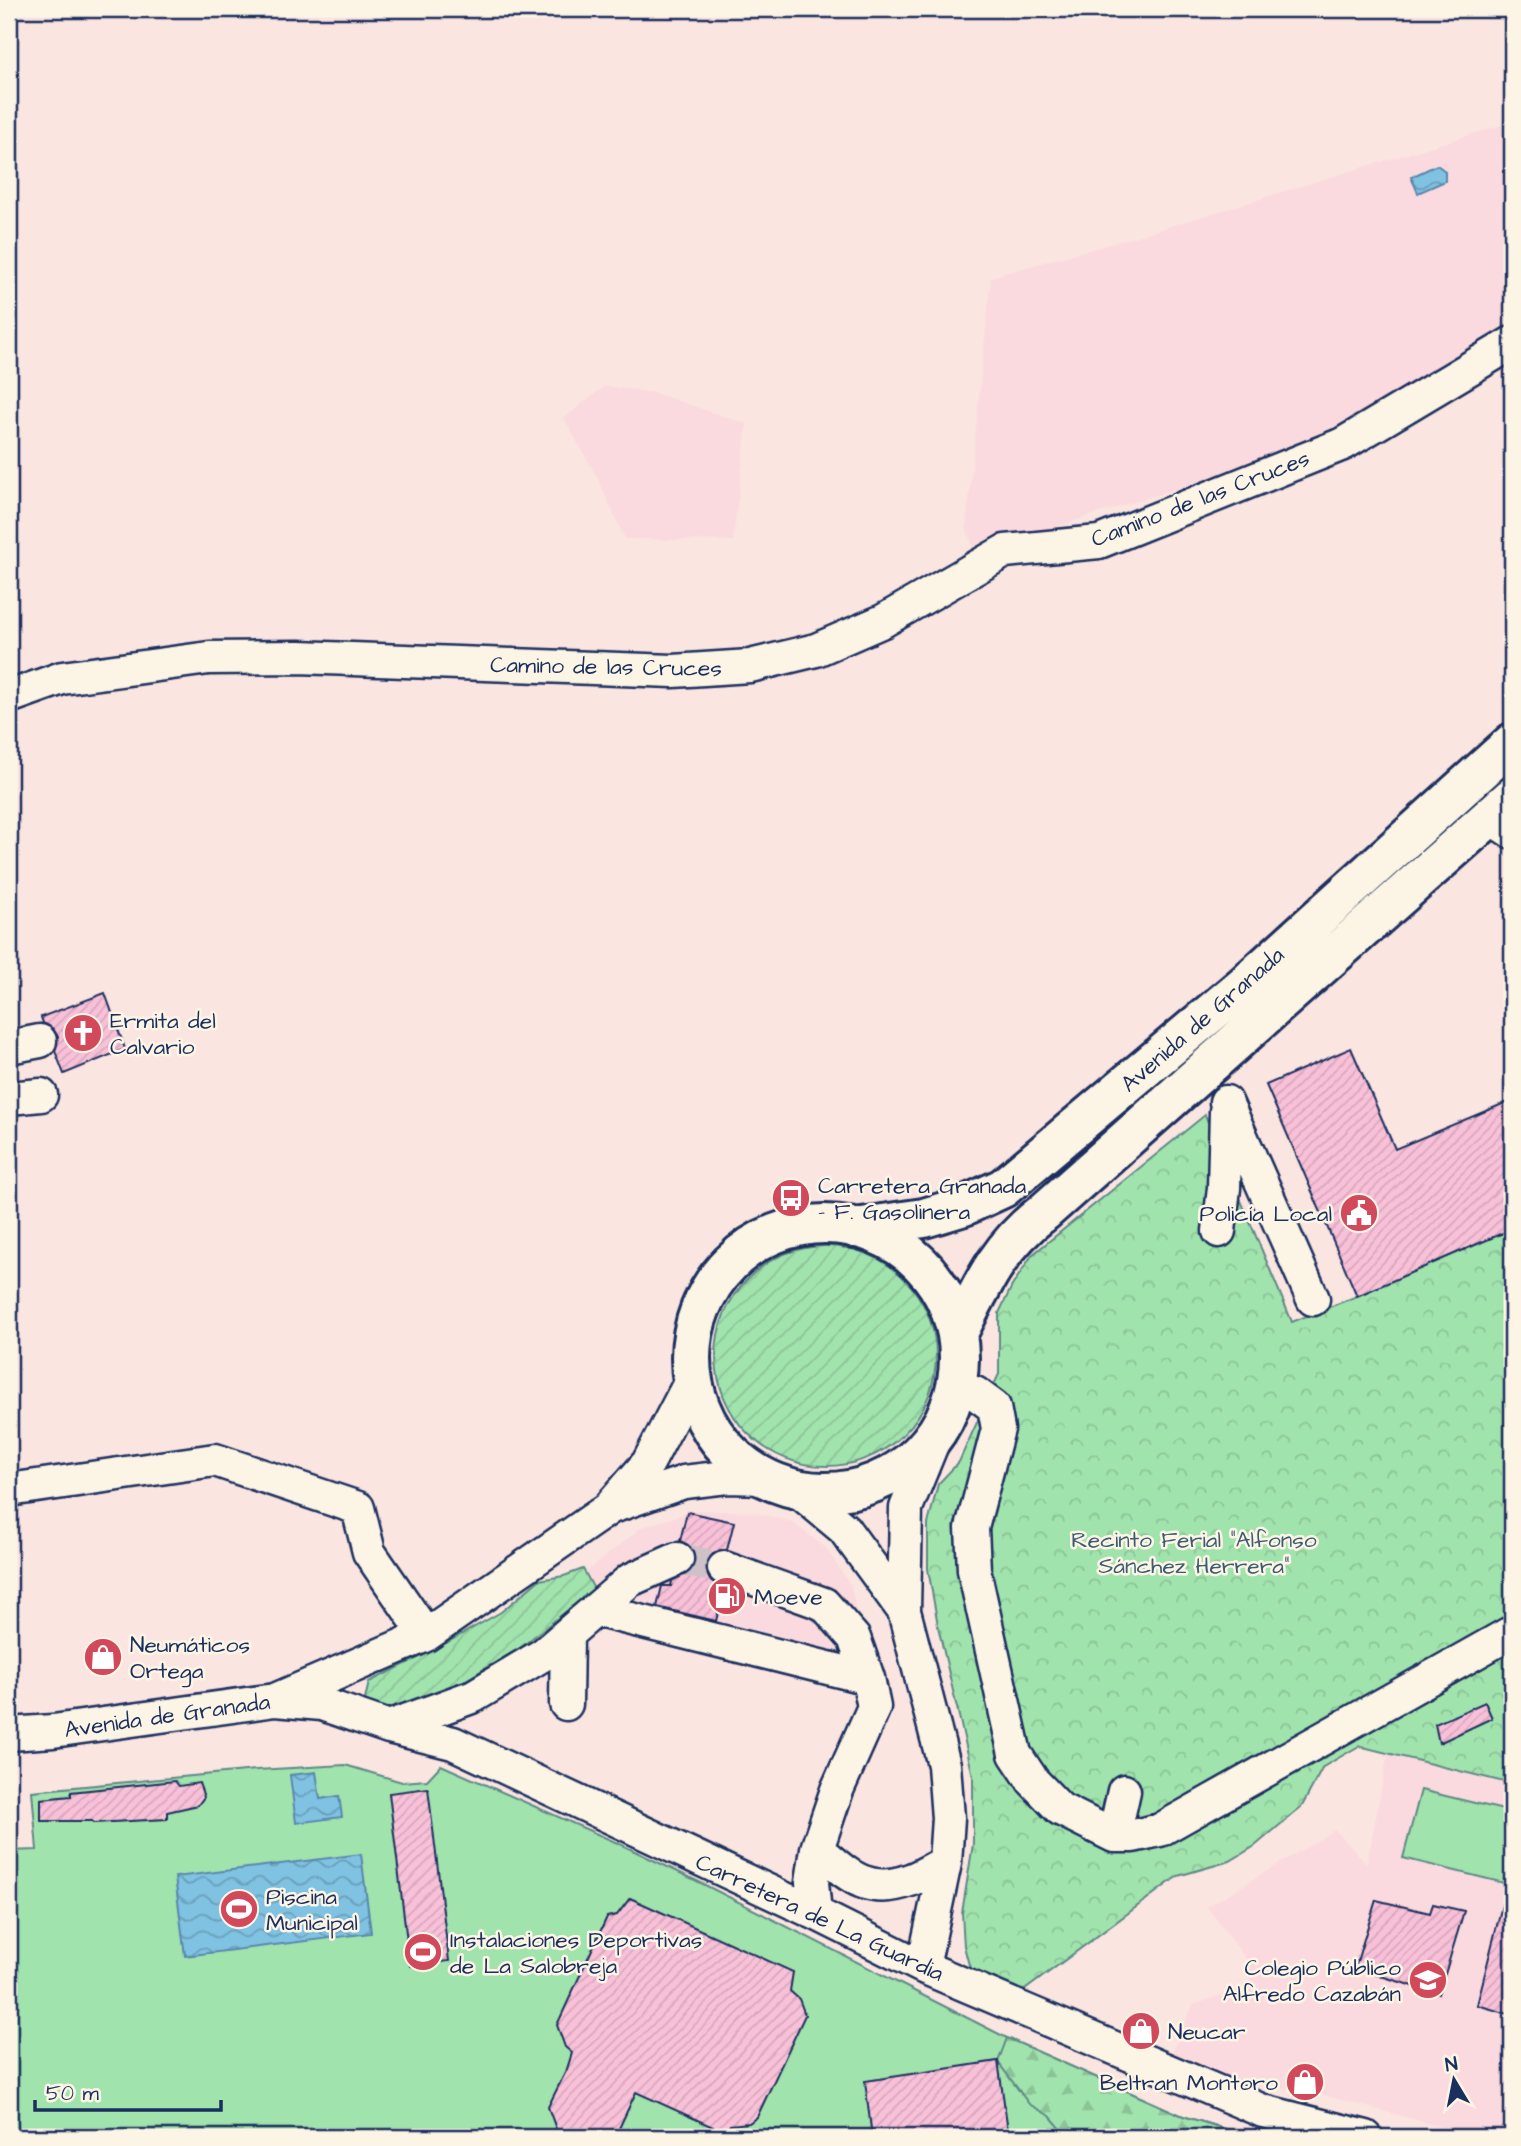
<svg xmlns="http://www.w3.org/2000/svg" width="1521" height="2146" font-family="'Architects Daughter',sans-serif">
<style>
.built{fill:#fadade}
.grass{fill:#a1e3ad;stroke:#5e8986;stroke-width:2}
.forest{fill:url(#forest-firs);stroke:#5e8986;stroke-width:2}
.park{fill:url(#park-crowns);stroke:#5e8986;stroke-width:2}
.garden{fill:url(#garden-furrows);stroke:#5e8986;stroke-width:2}
.water{fill:url(#water-waves);stroke:#5887ad;stroke-width:2}
.building{fill:url(#building-hatch);stroke:#1b2f5e;stroke-width:2}
.lines{fill:none;stroke-linecap:round;stroke-linejoin:round}
.minor-tunnel{stroke:#cec1c7;stroke-width:32;stroke-dasharray:32 16;stroke-linecap:butt}
.minor-casing{stroke:#1b2f5e;stroke-width:37}
.major-casing{stroke:#1b2f5e;stroke-width:44}
.minor{stroke:#fcf5e5;stroke-width:32}
.major{stroke:#fcf5e5;stroke-width:38}
.labels{text-anchor:middle;stroke-width:5;stroke-linejoin:round;paint-order:stroke}
.street-label{font-size:23px;fill:#1b2f5e;stroke:#fcf5e5}
.poi-label{font-size:23px;fill:#1b2f5e;stroke:#fcf5e5;text-anchor:start}
.park-label{font-size:23px;fill:#3c5c72;stroke:#fcf5e5}
</style>
<defs>
<pattern id="forest-firs" width="22" height="20" patternUnits="userSpaceOnUse" patternTransform="scale(1.75)"><rect width="22" height="20" fill="#a1e3ad"/><path d="M5 1l3.5 6h-7zM16 11l3.5 6h-7z" fill="#8ac397"/></pattern>
<pattern id="park-crowns" width="20" height="18" patternUnits="userSpaceOnUse" patternTransform="scale(1.75)"><rect width="20" height="18" fill="#a1e3ad"/><path d="M2 6a3 3 0 1 1 6 0M12 15a3 3 0 1 1 6 0" fill="none" stroke="#8ac397"/></pattern>
<pattern id="garden-furrows" width="10" height="10" patternUnits="userSpaceOnUse" patternTransform="scale(1.75)"><rect width="10" height="10" fill="#a1e3ad"/><path d="M-1 1l2-2M0 10L10 0M9 11l2-2" fill="none" stroke="#8ac397"/></pattern>
<pattern id="water-waves" width="16" height="10" patternUnits="userSpaceOnUse" patternTransform="scale(1.75)"><rect width="16" height="10" fill="#80c2e1"/><path d="M0 5q4-4 8 0t8 0" fill="none" stroke="#689eba"/></pattern>
<pattern id="building-hatch" width="6" height="6" patternUnits="userSpaceOnUse" patternTransform="scale(1.75)"><rect width="6" height="6" fill="#f9c1d8"/><path d="M-1 1l2-2M0 6l6-6M5 7l2-2" fill="none" stroke="#d5a6bc"/></pattern>
</defs>
<rect width="100%" height="100%" fill="#fbe5e1"/>
<filter id="ink" filterUnits="userSpaceOnUse"><feTurbulence type="fractalNoise" baseFrequency=".0143" numOctaves="2"/><feDisplacementMap in="SourceGraphic" scale="14" xChannelSelector="R" yChannelSelector="G"/><feConvolveMatrix kernelMatrix="1 2 1 2 8 2 1 2 1" color-interpolation-filters="sRGB"/></filter>
<g filter="url(#ink)">
<path class="built" d="M1512,122V329L1342,437L975,552L966,528L991,277L1131,238Z
M605,386L655,393L747,424L733,541L625,539L597,477L564,418Z
M697,1510L752,1512L792,1522L826,1548L851,1586L868,1665L612,1607L581,1576L642,1527Z
M1388,1753L1512,1784V2137H1479L1323,2095L1242,2081L1170,2057L1193,2005L1250,1985L1249,1963L1207,1907L1335,1830L1367,1864Z"/>
<path class="grass" d="M345,1765L402,1782L427,1780L441,1765L622,1845L699,1882L1007,2038L1183,2116L1251,2137H9V1851L37,1850L32,1791L256,1770Z
M1421,1790L1512,1812V1885L1403,1858Z"/>
<path class="forest" d="M1007,2038L1183,2116L1251,2137H1068L1050,2116L1029,2104L998,2062Z"/>
<path class="park" d="M1205,1115L1292,1322L1357,1296L1512,1229V1784L1359,1746L1323,1767L1302,1806L1255,1846L1230,1861L1178,1876L1022,1992L970,1969L964,1946L962,1913L973,1844V1776L939,1631L928,1569V1524L938,1484L959,1462L999,1374V1313L1012,1286L1032,1255Z"/>
<path class="garden" d="M716 1356a110 110 0 1 1 220 0a110 110 0 1 1-220 0Z
M583,1569L594,1589L520,1648L418,1708L385,1715L364,1704L369,1682L432,1651L501,1612L539,1580L564,1576Z"/>
<path class="water" d="M1437,165L1445,171V181L1418,193L1411,177Z
M316,1772L320,1799L339,1796L342,1817L296,1823L290,1775Z
M361,1854L371,1933L185,1956L175,1877Z"/>
<path class="building" d="M105,993L125,1049L64,1074L55,1051L58,1037L53,1029L43,1023L41,1017Z
M1351,1048L1395,1149L1512,1100V1229L1357,1296L1266,1085Z
M687,1512L734,1522L727,1550H720L713,1554L707,1562L706,1572L710,1580L720,1586L718,1596L722,1597L716,1621L657,1607L662,1586H671L672,1581L691,1570L695,1562L693,1551L688,1545L680,1541Z
M1485,1702L1492,1718L1439,1743L1435,1724Z
M175,1781L179,1786L199,1783L204,1797L198,1805L167,1812V1819L94,1823L92,1821H41V1799L71,1796V1792Z
M428,1788L449,1961L410,1966L389,1793Z
M1505,1893L1512,1894V2015L1477,2005Z
M630,1898L793,1972L790,1991L799,1999L805,2015L757,2117L749,2123L730,2125L726,2133L636,2092L615,2137H559L548,2107L567,2069L572,2053L565,2047L557,2025L607,1917L617,1915Z
M1376,1900L1430,1913L1433,1904L1464,1911L1439,1994L1355,1968Z
M998,2061L1009,2137H872L865,2081Z"/>
<g class="lines">
<path class="minor-tunnel" d="M677,1559L724,1568"/>
<g class="minor-casing">
<path id="minor" d="M9,697L62,678L209,658L299,657L673,671L750,666L816,650L883,621L1005,551L1099,542L1343,444L1512,343
M1489,817L1512,832
M9,1047L40,1041
M9,1098L41,1095
M1226,1102L1313,1299
M1219,1231L1224,1188L1226,1111
M956,1387L975,1393L994,1407L998,1429L972,1528L974,1570L1015,1754L1033,1781L1060,1809L1114,1836H1133L1160,1830L1512,1632
M796,1489L844,1529L904,1611
M9,1490L215,1460L358,1508L369,1552L426,1635
M609,1508L684,1482L727,1477L766,1478
M724,1568L824,1604L854,1638L868,1678
M595,1610L868,1678L874,1707L837,1790L817,1849L812,1882L815,1913
M275,1700L322,1704L389,1727L453,1743L815,1913L923,1967L1263,2111L1366,2137
M566,1704L567,1635
M389,1727L474,1696L544,1654L630,1580L677,1559
M9,1734L53,1731L275,1700L426,1635L608,1509L648,1463L692,1379
M1114,1836L1124,1791
M817,1849C848,1875 867,1896 910,1880C922,1876 933,1868 945,1863
M923,1967L945,1863L948,1818L944,1765L904,1611L906,1508L937,1432"/>
</g>
<g class="major-casing">
<path id="major" d="M691 1358a134 134 0 1 1 268 0a134 134 0 1 1-268 0Z
M855,1228L924,1218L964,1206L1003,1188L1244,985L1512,743
M957,1335C982,1285 998,1247 1044,1212L1512,797"/>
</g>
<use href="#minor" class="minor"/>
<use href="#major" class="major"/>
</g>
</g>
<defs>
<g id="church-disc" transform="scale(2.0125)"><circle r="9.5" fill="#d1495b" stroke="#fcf5e5"/><path d="M-1.2-6h2.4v3.5h3.3v2.4h-3.3V6h-2.4V-.1h-3.3v-2.4h3.3Z" fill="#fff"/></g>
<g id="bus-disc" transform="scale(2.0125)"><circle r="9.5" fill="#d1495b" stroke="#fcf5e5"/><path d="M-5-6H5V4H4V6H2V4H-2V6H-4V4H-5ZM-3.5-4V0h7V-4ZM-3.5 1.2v1.5H-2V1.2ZM2 1.2v1.5H3.5V1.2Z" fill="#fff"/></g>
<g id="civic-disc" transform="scale(2.0125)"><circle r="9.5" fill="#d1495b" stroke="#fcf5e5"/><path d="M-.6-6.5H3V-4.5H.6V-3L4-1V1h2V6H-6V1h2V-1L-.6-3ZM-1.2 2.5V6h2.4V2.5Z" fill="#fff"/></g>
<g id="fuel-disc" transform="scale(2.0125)"><circle r="9.5" fill="#d1495b" stroke="#fcf5e5"/><path d="M-5.5-6h7V0h2V4h1.3V-2.5L3-4.5l.8-.8L6-3V5H2.5V1h-1V6h-7ZM-4.2-4.7v3.2H.2V-4.7Z" fill="#fff"/></g>
<g id="shop-disc" transform="scale(2.0125)"><circle r="9.5" fill="#d1495b" stroke="#fcf5e5"/><path d="M-5-2.5h2.3a2.7 3.5 0 0 1 5.4 0H5L5.5 6h-11ZM-1.5-2.5h3a1.5 2.3 0 0 0-3 0Z" fill="#fff"/></g>
<g id="stadium-disc" transform="scale(2.0125)"><circle r="9.5" fill="#d1495b" stroke="#fcf5e5"/><path d="M0-5a6.5 5 0 1 0 0 10a6.5 5 0 1 0 0-10ZM-3.5-1.8h7v3.6h-7Z" fill="#fff"/></g>
<g id="school-disc" transform="scale(2.0125)"><circle r="9.5" fill="#d1495b" stroke="#fcf5e5"/><path d="M0-5L7-2L0 1L-7-2ZM-4 1L0 2.5L4 1V4Q0 6-4 4Z" fill="#fff"/></g>
</defs>
<g fill-rule="evenodd">
<use href="#church-disc" x="83" y="1033"/>
<use href="#bus-disc" x="791" y="1198"/>
<use href="#civic-disc" x="1359" y="1213"/>
<use href="#fuel-disc" x="727" y="1596"/>
<use href="#shop-disc" x="103" y="1657"/>
<use href="#stadium-disc" x="239" y="1909"/>
<use href="#stadium-disc" x="423" y="1952"/>
<use href="#school-disc" x="1428" y="1980"/>
<use href="#shop-disc" x="1141" y="2031"/>
<use href="#shop-disc" x="1305" y="2082"/>
</g>
<g class="labels">
<g class="street-label">
<text transform="translate(1200 498) rotate(-21)" y="8">Camino de las Cruces</text>
<text transform="translate(606 666) rotate(1)" y="8">Camino de las Cruces</text>
<text transform="translate(1202 1019) rotate(-41)" y="8">Avenida de Granada</text>
<text transform="translate(167 1715) rotate(-8)" y="8">Avenida de Granada</text>
<text transform="translate(820 1917) rotate(25)" y="8">Carretera de La Guardia</text>
</g>
<g class="poi-label">
<text x="110" y="1028">Ermita del<tspan x="110" dy="26">Calvario</tspan></text>
<text x="818" y="1193">Carretera Granada<tspan x="818" dy="26">- F. Gasolinera</tspan></text>
<text x="1332" y="1221" text-anchor="end">Policía Local</text>
<text x="754" y="1604">Moeve</text>
<text x="130" y="1652">Neumáticos<tspan x="130" dy="26">Ortega</tspan></text>
<text x="266" y="1904">Piscina<tspan x="266" dy="26">Municipal</tspan></text>
<text x="450" y="1947">Instalaciones Deportivas<tspan x="450" dy="26">de La Salobreja</tspan></text>
<text x="1401" y="1975" text-anchor="end">Colegio Público<tspan x="1401" dy="26">Alfredo Cazabán</tspan></text>
<text x="1168" y="2039">Neucar</text>
<text x="1278" y="2090" text-anchor="end">Beltran Montoro</text>
</g>
<g class="park-label">
<text x="1194" y="1547">Recinto Ferial "Alfonso<tspan x="1194" dy="26">Sánchez Herrera"</tspan></text>
</g>
</g>
<rect width="1521" height="2146" fill="none" stroke="#fcf5e5" stroke-width="35"/>
<rect x="18" y="18" width="1486" height="2111" fill="none" stroke="#1b2f5e" stroke-width="2.5" filter="url(#ink)"/>
<g transform="translate(1454 2080) rotate(350)" stroke="#fcf5e5" stroke-width="5" paint-order="stroke">
<path d="M0-5L12 26L0 18L-12 26Z" fill="#1b2f5e"/>
<text y="-10" font-size="19" font-weight="bold" text-anchor="middle" fill="#1b2f5e">N</text>
</g>
<path d="M35 2100v10h186v-10" fill="none" stroke="#1b2f5e" stroke-width="3.5"/>
<text x="46" y="2100" font-size="21" fill="#1b2f5e" stroke="#fcf5e5" stroke-width="5" paint-order="stroke">50 m</text>
</svg>
